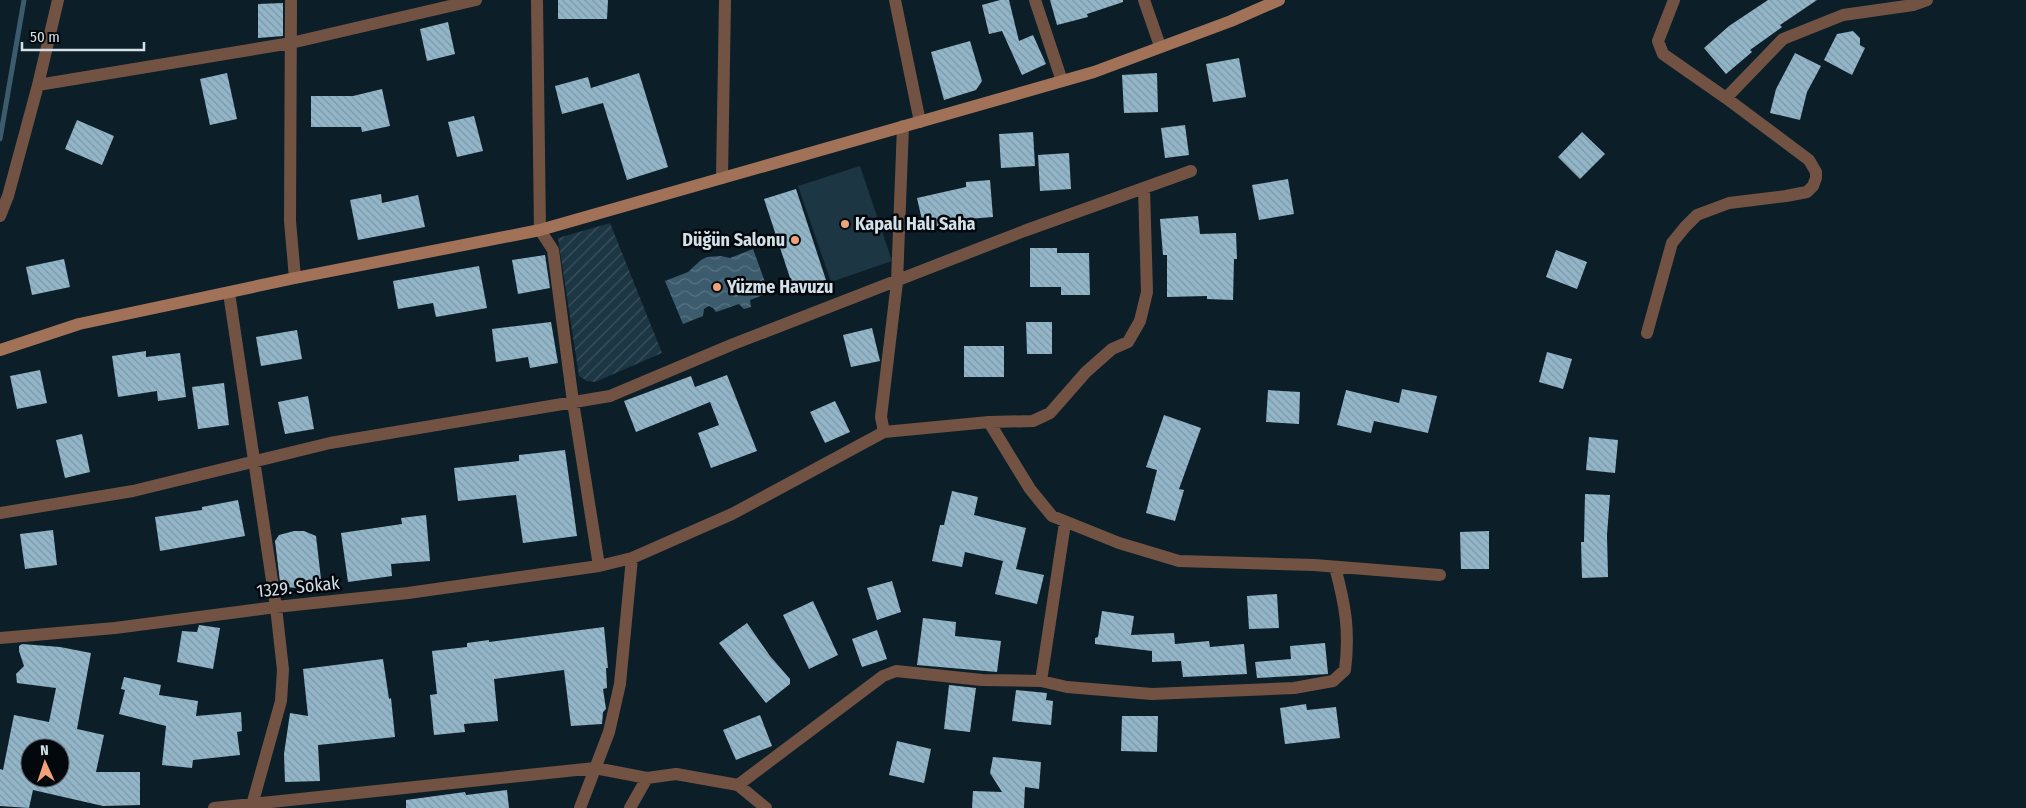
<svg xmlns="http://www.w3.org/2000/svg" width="2026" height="808" font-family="'Fira Sans Condensed',sans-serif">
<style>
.garden{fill:url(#garden-furrows)}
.pitch{fill:#1d3643}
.water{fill:url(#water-waves)}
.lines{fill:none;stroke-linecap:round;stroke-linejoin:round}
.stream{stroke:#3c5c6e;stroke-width:5}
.building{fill:url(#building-back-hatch);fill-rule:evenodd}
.street{stroke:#725343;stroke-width:12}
.secondary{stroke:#a27258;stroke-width:12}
.poi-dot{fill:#f0a279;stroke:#03080c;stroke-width:2}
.labels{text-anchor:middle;stroke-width:5;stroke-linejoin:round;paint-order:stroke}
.poi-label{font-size:18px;font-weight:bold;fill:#d4e0e7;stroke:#03080c;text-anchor:start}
.street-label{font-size:18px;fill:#d4e0e7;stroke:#03080c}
</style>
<defs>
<pattern id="garden-furrows" width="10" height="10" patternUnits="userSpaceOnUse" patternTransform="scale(1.25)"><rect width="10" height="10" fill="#1d3643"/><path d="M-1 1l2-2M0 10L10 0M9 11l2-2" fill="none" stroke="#3d535e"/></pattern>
<pattern id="water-waves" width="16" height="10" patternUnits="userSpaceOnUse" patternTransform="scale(1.25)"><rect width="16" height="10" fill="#3c5c6e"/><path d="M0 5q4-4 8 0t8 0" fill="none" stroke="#577383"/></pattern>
<pattern id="building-back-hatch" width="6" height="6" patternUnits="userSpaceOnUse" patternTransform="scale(1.25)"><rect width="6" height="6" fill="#92b5c8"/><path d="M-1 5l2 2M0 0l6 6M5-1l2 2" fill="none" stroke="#7e98a7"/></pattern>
</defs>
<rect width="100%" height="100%" fill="#0c1f29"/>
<path class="garden" d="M610,223L662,353L595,382L587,381L579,376L558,238Z"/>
<path class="pitch" d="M860,166L892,261L831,282L798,186Z"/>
<path class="water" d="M753,249L769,293L750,300L751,307L744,309L739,304L716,312L713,308L709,306L704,309L703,316L683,324L665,281L688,272L701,260L707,257L721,256L730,258Z"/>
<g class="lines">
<path class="stream" d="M0,139L24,0"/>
</g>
<path class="building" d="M558,0H608L607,19H558Z
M1000,0H1009L1019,41L1033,35L1046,64L1022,75L1002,31L989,34L982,5Z
M1050,0H1123V2L1087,14L1088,17L1057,25Z
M1768,0H1817L1780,25L1782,27L1750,50L1752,52L1726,74L1704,48L1729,26Z
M283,3V36L258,38V4Z
M448,22L455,54L427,61L420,29Z
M1853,31L1860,38V45L1865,48L1852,75L1824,60L1837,34Z
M970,41L982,81L976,90L944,100L931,52Z
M1795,53L1821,66L1807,92L1800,120L1770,113L1776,89Z
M1239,58L1246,97L1213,102L1206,64Z
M227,73L237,119L210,125L200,79Z
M639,73L668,167L627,180L603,103L562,114L555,86L588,77L591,88Z
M1157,73L1158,112L1124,113L1122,75Z
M382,89L390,126L362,132L361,127H311V96H353Z
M474,116L483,151L457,157L448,122Z
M77,120L114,136L102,165L65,149Z
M1185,125L1189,155L1165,158L1161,128Z
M1033,132L1035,166L1001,168L999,134Z
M1582,132L1605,154L1580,179L1558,157Z
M1069,153L1071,189L1040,191L1038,155Z
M1288,179L1294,214L1259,220L1252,185Z
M990,180L993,217L955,220L956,222L924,229L917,198L966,187V182Z
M796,189L826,280L794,290L764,199Z
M381,194L382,203L418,195L425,227L358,240L350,200Z
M1198,216L1200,234L1236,233L1237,259H1234L1233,300L1207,299V296L1167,297V255H1163L1160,219Z
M1030,248H1057V253H1089L1090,295H1061V287H1030Z
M1556,250L1587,262L1577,289L1546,277Z
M545,255L550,288L518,294L512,260Z
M64,259L70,287L32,295L26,267Z
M479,266L487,308L436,317L433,303L398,309L393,281Z
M551,322L558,363L530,368L528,357L496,362L492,329Z
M1026,322H1052V354H1027Z
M872,328L880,361L851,367L843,335Z
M297,330L302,359L261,366L256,337Z
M964,346H1004V377H964Z
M146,351V357L180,353L186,397L158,401L157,391L118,397L112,356Z
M1547,352L1572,359L1563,389L1539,382Z
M40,370L47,403L17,409L10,376Z
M727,375L757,451L711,468L698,433L719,425L710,402L636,432L624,401L691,376L695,387Z
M224,383L229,425L198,429L192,387Z
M1402,389L1437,396L1428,433L1374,421L1371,433L1337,425L1346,390L1399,403Z
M1268,390L1300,392L1299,424L1266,422Z
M308,396L314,429L285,434L278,402Z
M835,401L850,432L825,443L810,412Z
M1164,415L1201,428L1179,489L1184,490L1175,521L1146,513L1157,470L1146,467Z
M82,434L90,472L65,478L56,440Z
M1589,437L1618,440L1615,473L1586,470Z
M565,450L577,536L523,543L516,495L458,501L454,468L519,461V455Z
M952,491L978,497L974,515L1026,528L1016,569L1044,575L1037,604L995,594L1003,561L965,552L962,567L932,561L940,525H944Z
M1585,494L1610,495L1607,535L1608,577L1582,578L1581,542H1584Z
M238,500L245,536L160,551L155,517L202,510V507Z
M426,515L430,561L391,564L392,576L348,582L341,533L402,524L401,518Z
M53,530L57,565L25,569L20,534Z
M294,531H304L316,536L321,579L315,587L305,589L287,587L280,582L275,541L279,535Z
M1489,531V569H1461L1460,532Z
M892,581L901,612L877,620L867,588Z
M1277,594L1279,628L1249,629L1247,596Z
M813,601L838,655L809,669L783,615Z
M1102,611L1134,616L1131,635L1174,633L1175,644L1209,641L1210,647L1244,644L1247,674L1183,677L1181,661L1152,662V651L1095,644V638L1098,637Z
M923,618L956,622L955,636L1001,641L997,672L917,665Z
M747,623L770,656L790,679V684L766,703L719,643Z
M199,625L220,628L213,669L177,662L182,631L197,632Z
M604,627L608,668H606L607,688L603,689L606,709L603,712L602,724L571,726L564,670L494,679L498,721L464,724L465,732L434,735L430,695L437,694L432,651L467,647V643L489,640V642Z
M877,630L887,659L862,667L852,639Z
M1325,643L1328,674L1257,678L1255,662L1291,659L1290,646Z
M22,644L60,647L91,653L77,729L104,735L96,772H140V805L103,806L33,790L29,808L0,806V769L3,770L14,715L49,722L56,688L17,683L16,674L24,666L19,651V646ZM30,748H65L60,778H30Z
M383,659L389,699L391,698L395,737L318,745L320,781L285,782L284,754L290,713L308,716L303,669Z
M124,677L161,685L159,695L198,701L196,716L241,712L242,731L237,732L240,755L193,760L192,768L162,765L166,726L119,714L125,690L121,689Z
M949,685L976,688L970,732L944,729Z
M1016,690L1047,693L1046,700L1053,701L1051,725L1012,721Z
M1306,704L1307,710L1336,707L1340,738L1285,744L1280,708Z
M760,715L772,746L736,760L723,730Z
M1122,716H1158L1157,752L1121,751Z
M897,741L931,749L924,783L889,775Z
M993,757L1041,762L1039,789L1025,787L1024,808H972L973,791L1002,792L990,773Z
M507,790L509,808H406V800L465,792L466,795Z"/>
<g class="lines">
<path class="street" d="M291,0L290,221L295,278
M537,0L540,230L553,250L573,402L599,566
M895,0L920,122
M1035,0L1062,81
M1144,0L1160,46
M38,85L291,43L476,0
M1726,98L1783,39L1843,15L1913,5L1927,0
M722,178L725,0
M0,216L8,196L38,85L58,0
M229,293L276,607L283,670L281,701L252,805L249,808
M1647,333L1672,243L1685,227L1697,215L1729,203L1786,196L1807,192L1813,186L1816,178V172L1809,160L1726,98L1663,54L1658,41L1674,0
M989,422L1030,489L1052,516L1119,543L1179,561L1314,565L1440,575
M884,432L881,417L897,282L903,126
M0,513L133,491L330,443L610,396L731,345L1024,231L1191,171
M0,638L115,628L276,607L408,593L599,566L632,558L732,514L884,432L989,422L1033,421L1050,413L1086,372L1112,349L1128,342L1140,321L1147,292L1144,188
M1041,681L1065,523
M738,785L883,676L896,671L982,680L1041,681L1067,687L1152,694L1294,688L1333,681L1345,670C1350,631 1345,604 1335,567
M214,808L595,768L647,778L676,774L738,785L766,808
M580,808L609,732L620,684L632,558
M630,808L647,778"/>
<path class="secondary" d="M0,350L79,324L295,278L540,230L1094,72L1231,21L1279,0"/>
</g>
<g class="poi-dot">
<circle cx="845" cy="224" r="5"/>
<circle cx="795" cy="240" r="5"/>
<circle cx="717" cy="287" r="5"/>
</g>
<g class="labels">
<g class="poi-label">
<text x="855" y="230">Kapalı Halı Saha</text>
<text x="785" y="246" text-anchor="end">Düğün Salonu</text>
<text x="727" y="293">Yüzme Havuzu</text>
</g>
<g class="street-label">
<text transform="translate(298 587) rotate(-6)" y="6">1329. Sokak</text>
</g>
</g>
<g transform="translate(45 763) rotate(357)"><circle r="24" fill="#03080c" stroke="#575e64"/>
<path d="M0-4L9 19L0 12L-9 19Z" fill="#f0a279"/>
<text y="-8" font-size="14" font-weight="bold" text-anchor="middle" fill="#d4e0e7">N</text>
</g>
<path d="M22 42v8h122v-8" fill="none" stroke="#d4e0e7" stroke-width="2.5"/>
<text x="30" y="42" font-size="15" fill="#d4e0e7" stroke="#03080c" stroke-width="4" paint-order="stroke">50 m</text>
</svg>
